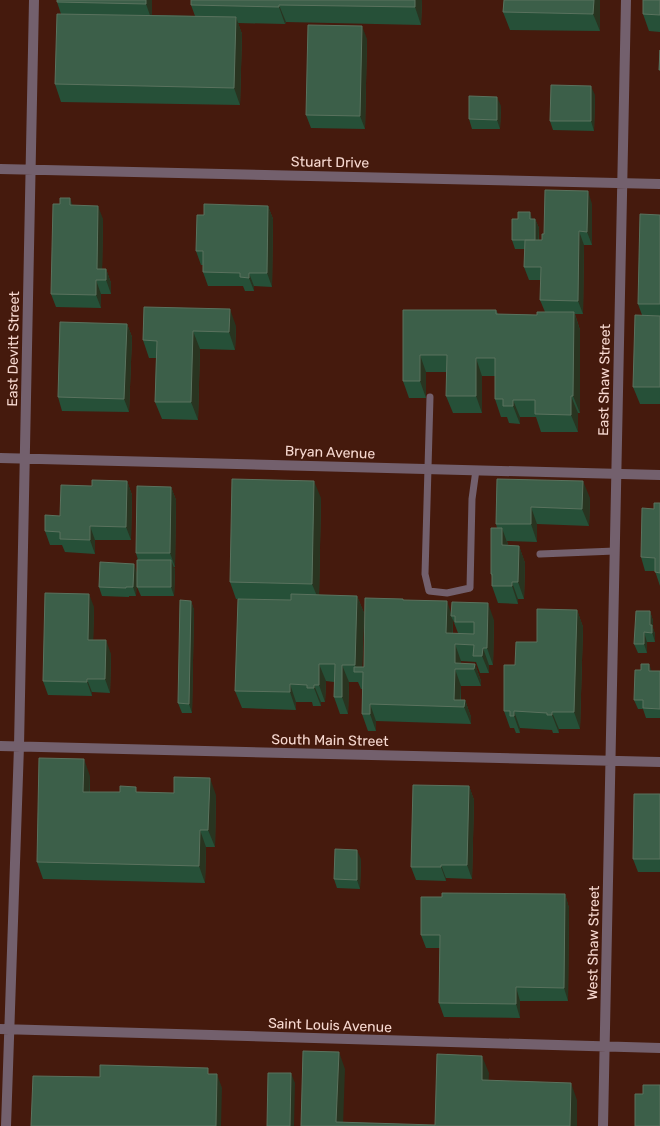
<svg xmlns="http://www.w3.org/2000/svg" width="660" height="1126" font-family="Rubik,sans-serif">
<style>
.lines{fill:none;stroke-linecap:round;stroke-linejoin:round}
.service{stroke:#73606d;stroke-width:7}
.minor{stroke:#73606d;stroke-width:10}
.wall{fill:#265038;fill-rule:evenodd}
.shaded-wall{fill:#293420}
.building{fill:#3c5f49;stroke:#5a725e}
.labels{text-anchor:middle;stroke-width:3;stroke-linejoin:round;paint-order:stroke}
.street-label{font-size:14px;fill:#f7d9d1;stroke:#451a0d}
</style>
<rect width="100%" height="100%" fill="#451a0d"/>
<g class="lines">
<path class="service" d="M430,397L425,574L429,591L447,593L470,588L472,499L476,470
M540,554L615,551"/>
<path class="minor" d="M0,169L660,184
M0,458L660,475
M0,746L660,762
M0,1029L660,1048
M6,1126L19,746L34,0
M603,1126L626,0"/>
</g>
<path class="wall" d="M57,0H152V15L195,16L191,5V0H422L421,25L286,22L285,24L238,23L242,34L240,105L61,102L55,84L61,14L57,2Z
M504,0H600V31L510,30L503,12Z
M660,0V32L649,31L643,14Z
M367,39L365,129L311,128L306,115Z
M595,95L594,131L553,130L550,121Z
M501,106L500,129H472L469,119Z
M592,204V245H584L583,314H575L580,330V413H578V432H541L536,417H520V424L509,423L507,417H501L495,399V376H482V413H453L446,396L447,372H426V398H409L403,381V310H496L498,314L537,315L545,312L540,300L541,280H529L524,267L525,249H515L512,240L532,219H535L539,228V240H542L544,234Z
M72,205L103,219L102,269H106L111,283V294H101V308L56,307L51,294Z
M268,206L273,219L272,287L254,286V291H245L243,286H208L203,272V265H201L196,251L204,215Z
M660,215V404H640L633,387L642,315L638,304Z
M144,307L236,326L235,350L200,349L198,420L162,419L155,402L156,358H149L143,340Z
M127,324L132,337L129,412L62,411L58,397Z
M497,479L590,498L589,526L537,524V542L507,541L508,545L519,546L525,563L524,599H518V604L498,603L492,586V577L491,574L497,528L496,524Z
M127,481L132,495L131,540H95V554L65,552L62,545H50L45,531L92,486Z
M171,487L176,500L175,567H174L175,570L174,596H141L137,587L138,560L136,553Z
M321,498L319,595L357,596L364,613L362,667H364L403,599V600L451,613L494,620L493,665H489V673H480L476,662L461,661V664H475L481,681V686H461V700H465L471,717V724L376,721V731H368L362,714V689H361L358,682H349L348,714H340L334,697V682L326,681L325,702H321V706H313L312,702H296V710L242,708L235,691L282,600L236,599L230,582ZM453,620L458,633L459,634H453Z
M660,503V586L655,571H645L641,557L654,509Z
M137,573L136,596H129V597L102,596L99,587Z
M191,601L194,610L192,713H182L178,703Z
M94,607L93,640L111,654L110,693L92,692V696L48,695L43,681Z
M577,610L583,627L580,729H559V733H553L552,730L520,728V733H516L514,728H510L504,711L515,665L537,642Z
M650,611L653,621V628L655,634V642H647V653H638L634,644Z
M652,671H660V718H646L643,709H638L634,700Z
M90,776V792H138L216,795L215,847H206L205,883L43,879L37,862Z
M469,786L474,800L472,879L446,878V881L416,880L411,867Z
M660,794V872H638L633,859Z
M361,859L360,889L337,888L334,879Z
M565,894L569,908L568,1001H520V1018L444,1017L439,1003L440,948H426L421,935L442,897Z"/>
<path class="shaded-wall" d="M146,0H152V21L146,4Z
M415,0H422L421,25L415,7Z
M594,0H600V31L593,14Z
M279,5L286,22L285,24L279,7Z
M236,17L242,34L240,105L234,88Z
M362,26L367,39L365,129L360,116Z
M591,86L595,95L594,131L591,121Z
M497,97L501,106L500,129L497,120Z
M588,191L592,204V245L587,232Z
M70,198L75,212L70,205Z
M98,206L103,219L102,280L97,269Z
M268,206L273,219L272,287L267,273Z
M530,212L533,221L530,219Z
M535,219L539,228L538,250L535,240Z
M579,231L584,245L583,314L578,301Z
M106,269L111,283V294L106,280Z
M249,273L254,286V291L249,278Z
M96,280L101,294V308L96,295Z
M230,309L236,326L235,350L229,332Z
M574,312L580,330V413L573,396Z
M127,324L132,337L129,412L124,399Z
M193,331L200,349L198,420L191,402Z
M420,355L426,372V398L420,381Z
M476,358L482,376V413L476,396Z
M571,396L578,413V432L571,415Z
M513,400L520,417V424L513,406Z
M127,481L132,495L131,540L126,527Z
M314,481L321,498L319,601L312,584Z
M583,481L590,498L589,526L582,509Z
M171,487L176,500L175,567L170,553Z
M531,507L537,524V542L531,524Z
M90,526L95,540V554L90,540Z
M502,528L508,545V562L502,545Z
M519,546L525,563L524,599L518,582Z
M171,560L175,570L174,596L171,587Z
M134,564L137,573L136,596L133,587Z
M512,582L518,599V604L512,586Z
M89,594L94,607L93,653L88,640Z
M357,596L364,613L362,672H358L355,665Z
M191,601L194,610L192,713L189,704Z
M447,601L452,616H451L453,620L452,651L446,633Z
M488,603L494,620L493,665L487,648Z
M577,610L583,627L580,729L574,712Z
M650,611L653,621V628L655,634V642L650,625Z
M644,632L647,642V653L644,644Z
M106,640L111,654L110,693L105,679Z
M455,644L461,661V669L455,663Z
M483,648L489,665V673L482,656Z
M319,664L326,681L325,702L319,685Z
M475,664L481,681V686L474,669Z
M649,664L653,674L649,671Z
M342,665L349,682L348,714L342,697Z
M455,669L461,686L460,707L454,700Z
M87,679L92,692V696L87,682Z
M290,684L296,702V710L290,692Z
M314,685L321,702V706L314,688Z
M465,700L471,717V724L464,707Z
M370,704L376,721V731L370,714Z
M514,711L520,728V733L514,716Z
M552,712L559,729V733L552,715Z
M84,759L90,776L89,809L83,792Z
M210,778L216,795L215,847L208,830Z
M469,786L474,800L472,879L467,865Z
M200,830L206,847L205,883L199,866Z
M357,850L361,859L360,889L357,880Z
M441,865L446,878V881L441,867Z
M565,894L569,908L568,1001L564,988Z
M516,987L520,1001V1018L516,1004Z
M339,1052L345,1069L343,1126L336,1122Z
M482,1056L489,1073L488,1097L482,1080Z
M291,1073L295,1083L294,1126H290Z
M217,1074L222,1088L221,1126H216Z
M571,1083L577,1100V1126H570Z"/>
<path class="building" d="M57,0H146V4L57,2Z
M191,0H415V7L279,5V7L191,5Z
M504,0H594L593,14L503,12Z
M643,0H660V15L643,14Z
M57,14L236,17L234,88L55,84Z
M308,25L362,26L360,116L306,115Z
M660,50V70H659Z
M551,85L591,86V121H550Z
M469,96L497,97V120L469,119Z
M545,190L588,191L587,232L579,231L578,301L540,300L541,267H524L525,240H542V234H544Z
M60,198H70V205L98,206L97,269H106V280H96V295L51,294L53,204H60Z
M204,204L268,206L267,273H249V278L240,277V273L203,272V251H196L197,215H204Z
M518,212H530V219H535V240H512V219H518Z
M640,214L660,215V304H638Z
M144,307L230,309L229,332L193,331L191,402H155L157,341L143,340Z
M403,310H496V314L537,315V312H574L573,396H571V415L535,414V400H513V406H503V399H495V358H476V396H446L447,355H420V381H403Z
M635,315L660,316V387H633Z
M60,322L127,324L124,399L58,397Z
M232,479L314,481L312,584L230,582Z
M497,479L583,481L582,509L531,507V524H496Z
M92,480L127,481L126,527L90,526V540L60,539V532L45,531V515L60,516L61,485L92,486Z
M137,486L171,487L170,553H136Z
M654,503H660V573L655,572V558L641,557L642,508L654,509Z
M491,528H502V545L519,546L518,582H512V586H492V574H491Z
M137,560H171V587H137Z
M100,562L134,564L133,587H126V588L99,587Z
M45,593L89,594L88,640H106L105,679H87V682L43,681Z
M291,594L357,596L355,665H342V697H334L335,664H319V685H314V688H307V685L290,684V692L235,691L238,599L291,600Z
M365,598L403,599V600L447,601L446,633L474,634V622H455V616H451L452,602L488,603L487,648H483L482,656H473L474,645L455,644V663L475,664L474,669H455L454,700H465L464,707L370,704V714H362L363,672H354V667H364Z
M180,600L191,601L189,704L178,703Z
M537,609L577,610L574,712H552V715H547V713L514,711V716H510V711H504V665H515L516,642H537Z
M636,611H650V625H652V633L644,632V644H634Z
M641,664H649V671H660V709L643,708V700H634L635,670H641Z
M39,758L84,759L83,792H120V786L136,787V792L174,793V777L210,778L208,830H200L199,866L37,862Z
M413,785L469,786L467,865H441V867H411Z
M634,794H660V859H633Z
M335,849L357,850V880L334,879Z
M442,893L565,894L564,988L516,987V1004L439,1003L440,935H421V897H442Z
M303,1051L339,1052L336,1122L435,1125L437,1054L482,1056V1080L571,1083L570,1126H301Z
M100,1065L208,1068V1074H217L216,1126H31L33,1076L100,1077Z
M268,1073H291L290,1126H267Z
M643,1085H660V1126H635V1094H643Z"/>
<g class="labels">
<g class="street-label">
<text transform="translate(330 162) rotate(1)" y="5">Stuart Drive</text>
<text transform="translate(13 349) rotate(-89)" y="5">East Devitt Street</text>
<text transform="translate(604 380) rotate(-89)" y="5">East Shaw Street</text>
<text transform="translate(330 452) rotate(2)" y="5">Bryan Avenue</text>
<text transform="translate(330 740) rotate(1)" y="5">South Main Street</text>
<text transform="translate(593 943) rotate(-89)" y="5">West Shaw Street</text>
<text transform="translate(330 1025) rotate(2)" y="5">Saint Louis Avenue</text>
</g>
</g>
</svg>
